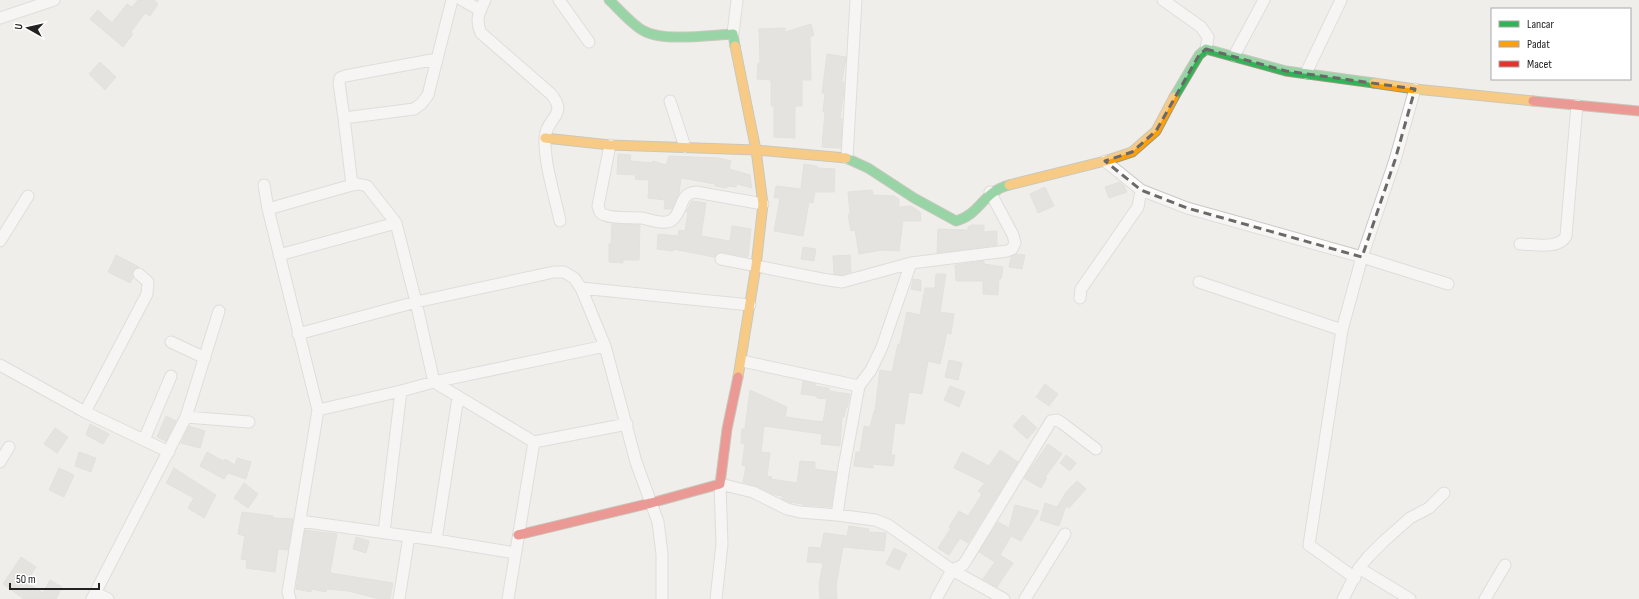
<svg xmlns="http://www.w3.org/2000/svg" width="1639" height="599" font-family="'Sofia Sans Condensed',sans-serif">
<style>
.building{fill:#d7d4d2;stroke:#d3d0cc}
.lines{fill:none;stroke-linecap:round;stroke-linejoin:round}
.street-casing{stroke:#c9c8c7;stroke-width:13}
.fast-casing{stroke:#999a82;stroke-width:11}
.slow-casing{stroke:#999a82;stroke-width:11}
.jam-casing{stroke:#999a82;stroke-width:11}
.street{stroke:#fdfcfc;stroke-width:11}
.fast{stroke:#30b455;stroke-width:9}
.slow{stroke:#ff9f0a;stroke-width:9}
.jam{stroke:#e5322d;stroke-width:9}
.marked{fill:none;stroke:#6a6968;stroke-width:3;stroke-dasharray:8 5;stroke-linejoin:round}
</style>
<rect width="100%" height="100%" fill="#f0eeeb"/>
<path class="building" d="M138,0H154L158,4L150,16L145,13L131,32L133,34L123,47L90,19L98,10L112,23L127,4L132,7Z
M811,24L814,35L810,37L811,80H802V106H795V138L774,137V106H771V80L757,79L758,63H760L759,29L785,28V32Z
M827,54L846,57L842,81L844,82V91L840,118L842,119L841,148L822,147L825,112H823L825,93H822Z
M100,62L116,77L105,90L89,74Z
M618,154L631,155L630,161L652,163L653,161L666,165L669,156L719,158L731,161L729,169L750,175L752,188L737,184L736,187L727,186V188L715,186V184L681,178L679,194L672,209H664L665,200L648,198L649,180L635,179L636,175L617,174Z
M804,164L817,166V168L835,169L834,192H815L813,203L809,202L803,236L774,231L780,198H774L776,186L801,189Z
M1120,182L1124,186L1127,192L1109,198L1105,187Z
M1045,187L1054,206L1038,213L1030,194Z
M872,190L873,195L894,196L899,199V207L911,206L920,212L921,221H903L899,251L882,250L859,254L855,230L851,231L848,215L850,214L848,192Z
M692,201L706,203L701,236L730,241L732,226L751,229L748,257L722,252L718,253L714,257L673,249V251L657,249L658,234L678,236L679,230L685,231L688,212H686Z
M612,224L640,225L639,260H623V263L609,262V244H611Z
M972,225H984V232L997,231V245L937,253L938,229L968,230V227Z
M803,247L816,249L814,261L801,259Z
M1016,254L1025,255L1022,269L1009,267L1011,257Z
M116,255L139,267L134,270L132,273L133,278L130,283L108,272Z
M850,255L851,272L841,275L834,274L833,256Z
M984,261V264L1003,267L1001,279H999L998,295L983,294V281H956L955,265Z
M936,274H946L940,312L954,314L951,334L947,333L940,364L928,361L922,394L909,392L904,424L895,423L891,455H895L893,466L873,464V468L854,466L856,452H860L864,426L870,427L874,411H875L880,370L892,372L898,344H900L907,312L920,315L925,288H935Z
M913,279L921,280V291L911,289Z
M949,360L962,363L958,380L945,377Z
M803,381L816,384L815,386L829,388V391L850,394L847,408H846L844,417H842L840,446L821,444L822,434L764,426L761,452L770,453L767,476L772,477L771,479L797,483L800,461L815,462V469L836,472L831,507L803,505V504L788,502L782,499V496L772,494L756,486L743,482L746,466L742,465L745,444L741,443L742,429H745L750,390L787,407L785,417L823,422L827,399L817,398V396L801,394Z
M1045,384L1058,394L1049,406L1036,397Z
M950,386L965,392L959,407L944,400Z
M1023,415L1037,428L1027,439L1013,426Z
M166,416L176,421L166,441L157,437Z
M90,424L109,434L103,444L86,435Z
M189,426L205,431L200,448L181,443Z
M55,428L68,437L57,453L44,444Z
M1048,444L1062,454L1045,477L1047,478L1041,488L1024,478Z
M1000,450L1018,462L968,543L960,538L949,555L938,548L951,528L949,527L959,511L968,516L982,494L978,491L985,483L954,468L962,452L989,466Z
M79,452L96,458L91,472L75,466Z
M207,452L223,461L225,459L235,465L237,458L251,462L246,479L228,473L224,479L200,466Z
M1066,455L1076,463L1070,471L1060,463Z
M59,468L74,475L64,497L49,490Z
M174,468L216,495L204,518L188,508L194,498L166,483Z
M1077,481L1086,489L1069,508L1066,506L1059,526L1040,520L1045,503L1057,507L1067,491Z
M244,483L258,494L248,508L234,498Z
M1015,505L1039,511L1021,541L1011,536L1000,555L1013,563L997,587L983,579L995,562L979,552L998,522L1009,528Z
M242,512L273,516V518L293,519L288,550L278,549L275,572L246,568L247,560L241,559L245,536L238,534Z
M849,526L869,529L868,532L886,533L884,551L843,547L836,586L837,599H820L819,585L823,563L807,562L809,547L821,548L824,533L847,536Z
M305,530L337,534L330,573L393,583L390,599H380L348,591L327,589L326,592L312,589L311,592L296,589Z
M356,537L369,541L366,553L353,549Z
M894,548L907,554L899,570L886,564Z
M21,557L36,567L26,582L43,593L50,580L62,587L56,599H24L3,584Z"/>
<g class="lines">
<g class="street-casing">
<path id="street" d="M462,0L480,10
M485,0C479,12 475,21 481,33L551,94C569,116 546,117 545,138C544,164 555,196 560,221
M559,0L589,42
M1163,0L1201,27L1208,37L1206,49
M0,18L54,0
M733,34L737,0
M1234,56L1264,0
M1306,73L1341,0
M670,101L685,147
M344,118L339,83L340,78L345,76L437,59
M610,145L598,206L600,212C601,213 603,215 605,215C614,219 631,217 642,218C649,220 665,225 672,220C683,212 679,193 696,192L763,204
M847,158L856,0
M1105,161L1141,190L1187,208L1362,257L1448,284
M264,185L268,209L318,410L288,592L290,599
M352,185L344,118L414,109L421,104L428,95L452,0
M268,209L352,185L358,184L367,186L396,223
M0,241L28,196
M1520,244C1533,244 1559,250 1566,236L1577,105
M279,255L396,223L416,302L434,382L534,442L508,599
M721,259L822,279L842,282L911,263L1007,251L1012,249L1015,243L1013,235L990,192
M1199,282L1342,330
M581,288L750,305
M1080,298L1081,289L1138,207L1141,190
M298,334L416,302L554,272H564L574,278L581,288L605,346L636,462L658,522L662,554V599
M171,342L205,358
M742,361L859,386
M0,365L85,412L169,452
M318,410L401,391L434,382L605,346
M85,412L147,294L148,282L139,274
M186,417L249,422
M144,440L171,376
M534,442L627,424
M0,462L9,447
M837,515L844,467L859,386L871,370L882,347L911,263
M300,521L436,540L515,553
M384,532L401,391
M436,540L458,397
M1359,568L1369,556L1384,541L1410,518L1429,508L1444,493
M1355,578L1309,545L1342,330L1362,257L1395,160L1415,89
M96,593L108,599
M92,599L186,417L219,311
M399,599L409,536
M716,599L722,544L720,484L753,492L787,509L800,512L837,515L875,520L888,525L952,570L1004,599
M936,599L952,570L963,565L967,559L1051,421L1057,420L1062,423L1096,449
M1025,599L1065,534
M1343,599L1359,568L1410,599
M1485,599L1505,565"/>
</g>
<g class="fast-casing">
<path id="fast" d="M609,0C618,8 633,26 644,31C663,42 710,35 733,34L735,46
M1174,97L1199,55L1206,49L1286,71L1374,83
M846,158L868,168L914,198L956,221C981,214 982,192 1009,185"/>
</g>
<g class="slow-casing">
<path id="slow" d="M735,46L756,150L763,204L756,266L738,377
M1374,83L1415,89L1533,101
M545,138L610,145L756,150L846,158
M1009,185L1105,161L1132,152L1156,131L1174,97"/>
</g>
<g class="jam-casing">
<path id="jam" d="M1533,101L1639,111
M518,535L651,503L720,484L727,429L738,377"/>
</g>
<use href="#street" class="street"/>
<use href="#fast" class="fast"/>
<use href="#slow" class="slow"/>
<use href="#jam" class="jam"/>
</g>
<path d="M0 0H1639V599H0ZM1206,49L1286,71L1415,89L1395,160L1362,257L1187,208L1141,190L1105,161L1132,152L1156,131L1199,55Z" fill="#f0eeeb" fill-opacity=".55" fill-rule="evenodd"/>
<path class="marked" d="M1206,49L1286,71L1415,89L1395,160L1362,257L1187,208L1141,190L1105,161L1132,152L1156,131L1199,55Z"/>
<rect x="1491" y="8" width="140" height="72" fill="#ffffff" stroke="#a7a7a7"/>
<rect x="1499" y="21" width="20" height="6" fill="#30b455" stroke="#a7a7a7"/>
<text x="1527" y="28" font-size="12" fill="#222222">Lancar</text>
<rect x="1499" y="41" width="20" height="6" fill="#ff9f0a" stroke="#a7a7a7"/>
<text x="1527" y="48" font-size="12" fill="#222222">Padat</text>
<rect x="1499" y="61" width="20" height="6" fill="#e5322d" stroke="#a7a7a7"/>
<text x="1527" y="68" font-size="12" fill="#222222">Macet</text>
<g transform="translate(28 28) rotate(278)" stroke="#ffffff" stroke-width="3" paint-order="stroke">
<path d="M0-3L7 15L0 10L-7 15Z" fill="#222222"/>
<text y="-6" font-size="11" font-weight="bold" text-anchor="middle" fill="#222222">U</text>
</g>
<path d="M10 583v6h89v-6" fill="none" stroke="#222222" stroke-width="2"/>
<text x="16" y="583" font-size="12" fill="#222222" stroke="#ffffff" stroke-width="3" paint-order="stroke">50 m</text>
</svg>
